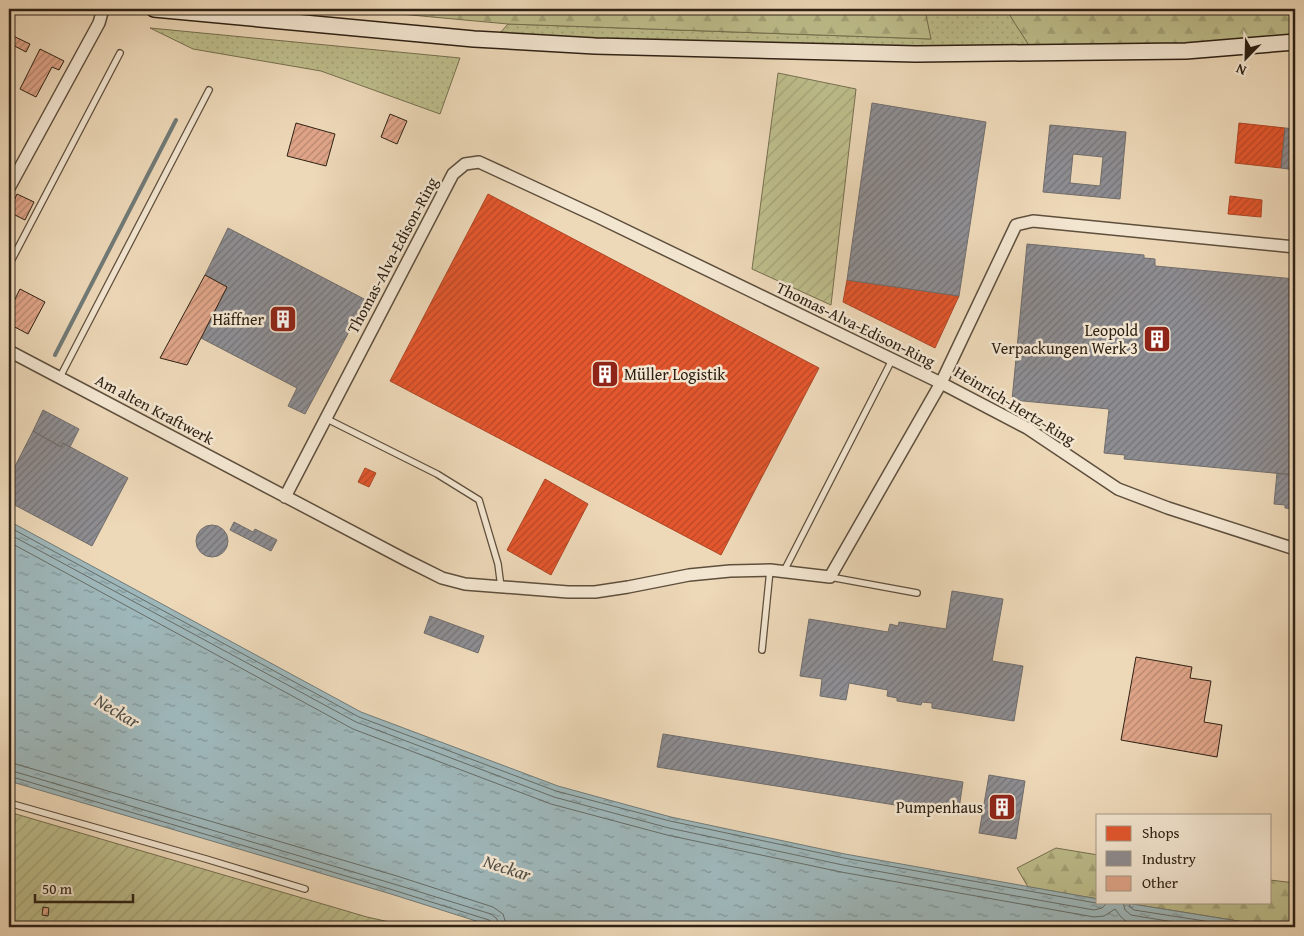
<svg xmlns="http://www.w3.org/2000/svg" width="1304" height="936" font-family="'Gentium Book Plus',serif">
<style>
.grass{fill:url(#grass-dots);stroke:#766f50}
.forest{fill:url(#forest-firs);stroke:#766f50}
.garden{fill:url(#garden-furrows);stroke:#766f50}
.water{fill:url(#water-ripples);stroke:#717b78}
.shops{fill:url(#shops-hatch);stroke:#ad4726}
.industry{fill:url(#industry-hatch);stroke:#706d6c;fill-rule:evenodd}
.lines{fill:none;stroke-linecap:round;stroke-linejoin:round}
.shore{stroke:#666c67;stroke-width:1}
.stream{stroke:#717b78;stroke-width:4}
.building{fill:url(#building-hatch);stroke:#2e2114}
.lane-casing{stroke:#5e4f3d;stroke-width:8}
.street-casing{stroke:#5e4f3d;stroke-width:14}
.secondary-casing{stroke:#2e2114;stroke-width:18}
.lane{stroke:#f3e6d1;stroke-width:5.5}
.street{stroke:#f3e6d1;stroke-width:11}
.secondary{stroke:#f3e6d1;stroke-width:15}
.labels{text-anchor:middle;stroke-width:5;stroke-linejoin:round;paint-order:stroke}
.street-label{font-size:16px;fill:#2e2114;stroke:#f3e6d1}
.poi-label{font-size:16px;fill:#2e2114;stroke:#f3e6d1;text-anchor:end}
.water-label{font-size:18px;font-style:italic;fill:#504e46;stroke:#f3e6d1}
</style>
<defs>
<pattern id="grass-dots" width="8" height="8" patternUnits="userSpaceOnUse" patternTransform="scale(1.25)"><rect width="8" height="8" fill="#bdbd8b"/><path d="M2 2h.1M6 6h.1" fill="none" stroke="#a3a277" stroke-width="1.8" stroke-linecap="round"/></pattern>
<pattern id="forest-firs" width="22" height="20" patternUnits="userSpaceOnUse" patternTransform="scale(1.25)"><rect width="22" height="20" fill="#bdbd8b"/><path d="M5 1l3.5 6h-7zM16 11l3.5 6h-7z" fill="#a3a277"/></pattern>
<pattern id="garden-furrows" width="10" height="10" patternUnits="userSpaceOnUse" patternTransform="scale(1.25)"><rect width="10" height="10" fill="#bdbd8b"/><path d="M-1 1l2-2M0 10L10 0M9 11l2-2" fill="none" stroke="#a3a277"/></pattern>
<pattern id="water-ripples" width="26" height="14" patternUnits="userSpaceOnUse" patternTransform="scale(1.25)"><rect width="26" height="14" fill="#9eb7ba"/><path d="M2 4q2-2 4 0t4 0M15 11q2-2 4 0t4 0" fill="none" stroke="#819496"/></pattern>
<pattern id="shops-hatch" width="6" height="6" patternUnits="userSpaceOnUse" patternTransform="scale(1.25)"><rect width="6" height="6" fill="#e4572e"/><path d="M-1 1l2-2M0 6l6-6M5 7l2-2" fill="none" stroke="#b94826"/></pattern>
<pattern id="industry-hatch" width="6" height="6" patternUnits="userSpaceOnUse" patternTransform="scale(1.25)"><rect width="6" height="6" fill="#8d8d92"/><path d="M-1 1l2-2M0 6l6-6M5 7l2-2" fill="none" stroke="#747376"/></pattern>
<pattern id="building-hatch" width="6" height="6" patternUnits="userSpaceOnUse" patternTransform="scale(1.25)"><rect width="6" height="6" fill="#e0a589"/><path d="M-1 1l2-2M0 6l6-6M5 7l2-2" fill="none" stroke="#b6866f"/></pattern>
</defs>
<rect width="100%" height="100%" fill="#edd8b8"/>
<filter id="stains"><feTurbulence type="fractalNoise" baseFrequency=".004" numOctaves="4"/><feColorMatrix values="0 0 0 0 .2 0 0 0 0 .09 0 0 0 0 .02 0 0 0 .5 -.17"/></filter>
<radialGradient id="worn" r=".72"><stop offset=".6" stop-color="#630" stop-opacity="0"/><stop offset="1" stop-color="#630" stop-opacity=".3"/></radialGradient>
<path class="grass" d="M924,10L1008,11L1032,50L596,41L500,33L508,24L931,39Z
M150,28L460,58L440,114L321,71L193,49Z"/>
<path class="forest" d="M346,9H1295V37L1186,46L1032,50L1007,11L925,10L931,39L508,24Z
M1056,848L1098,855V899L1028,887L1017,868Z
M1270,880L1295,883V927H1275L1120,902H1270Z"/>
<path class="garden" d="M778,73L856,89L831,305L752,269Z
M9,812L367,917L412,927H9Z"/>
<path class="water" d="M9,521L361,712L558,786L671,817L845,854L1098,899V902H1120L1275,927H495L391,894L9,781Z"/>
<path class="shops" d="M1239,123L1285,128L1281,168L1235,163Z
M488,194L819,368L721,555L390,381Z
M1230,196L1262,200L1261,217L1228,214Z
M847,280L959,296L935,348L843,302Z
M365,468L376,473L369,487L358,482Z
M545,479L588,504L551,575L507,550Z"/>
<path class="industry" d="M872,103L986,122L959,296L847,280Z
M1050,125L1126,132L1120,199L1043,192ZM1073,154L1103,157L1100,186L1070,183Z
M1285,128L1295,129V170L1281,168Z
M228,228L366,300L305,414L288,406L297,388L201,338L227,287L205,275Z
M1027,244L1144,255V258L1155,259V266L1295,279V475L1124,459L1125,455L1104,453L1109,409L1012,400Z
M43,410L79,429L70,447L63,443L61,447L33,431Z
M33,431L61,447L63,443L128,478L92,546L9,502V478Z
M1277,473L1295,475V506L1293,505V509L1285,508V505L1274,504Z
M234,522L253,532L255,529L277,540L271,551L230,530Z
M196 541a16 16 0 1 1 32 0a16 16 0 1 1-32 0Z
M952,591L1003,599L992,661L1023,666L1014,721L932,708V703L922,702L921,705L897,701V698L887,696L888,690L849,683L846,700L820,696L822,679L800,676L809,619L888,632L890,624L898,626L899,622L946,629Z
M430,616L484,636L478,653L424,633Z
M663,734L963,782L958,815L657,767Z
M989,775L1025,781L1016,839L979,833Z"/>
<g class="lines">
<path class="shore" d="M9,527L359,717L556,791L670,821L844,858L1096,903L1100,902
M9,534L356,722L554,797L669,828L843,865L1094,910L1102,908L1108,902
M9,542L353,729L551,804L667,835L841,872L1094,917L1104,916L1115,909L1121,917L1127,922L1157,927
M9,762L397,876L493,907L503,914L507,927
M9,770L394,884L491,914L497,919L500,927
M9,776L393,890L489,920L493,923V927
M1123,902L1125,910L1131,915L1204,927
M1129,902L1130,907L1134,910L1243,927"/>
<path class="stream" d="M55,355L176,120"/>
</g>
<path class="building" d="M9,34L30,44L26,52L9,43Z
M40,49L64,61L59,70L52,67L36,97L20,89Z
M390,114L407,121L397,144L381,137Z
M296,123L335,134L326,166L287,156Z
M17,194L34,202L25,220L9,212Z
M205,275L227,287L201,338L187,365L160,358Z
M20,289L45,302L28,334L9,324V311Z
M1136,657L1192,667L1190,678L1211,681L1204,722L1222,725L1217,757L1121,740Z
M43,907L49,908L48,916L42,915Z"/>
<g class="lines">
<g class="lane-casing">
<path id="lane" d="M9,265L120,53
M60,377L209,90
M325,418L437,474L479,500L498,564L501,587
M784,571L892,360
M830,577L917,593
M762,650L770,570
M9,803L206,859L305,889"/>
</g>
<g class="street-casing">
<path id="street" d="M9,188L99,23L103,9
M9,351L406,560L442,578L465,584L568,592H595L628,587L689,575L730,571L770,570L830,577L941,383L1016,225L1033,221L1295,247
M285,497L453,174L465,164L479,162L598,217L941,383L1027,428L1118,489L1168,508L1295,549"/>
</g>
<g class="secondary-casing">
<path id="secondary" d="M154,9L474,39L595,46L916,54L1186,51L1295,42"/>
</g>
<use href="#lane" class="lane"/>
<use href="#street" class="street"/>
<use href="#secondary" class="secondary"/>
</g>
<defs>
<g id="building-square" transform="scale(1.4375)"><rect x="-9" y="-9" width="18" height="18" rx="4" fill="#8f2418" stroke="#f3e6d1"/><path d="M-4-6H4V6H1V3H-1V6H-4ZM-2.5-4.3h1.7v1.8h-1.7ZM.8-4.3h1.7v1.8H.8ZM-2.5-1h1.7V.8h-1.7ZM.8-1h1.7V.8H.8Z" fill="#fff"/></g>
</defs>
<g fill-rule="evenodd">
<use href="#building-square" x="283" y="319"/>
<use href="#building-square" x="1157" y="339"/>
<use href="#building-square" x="605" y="374"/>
<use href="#building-square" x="1002" y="807"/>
</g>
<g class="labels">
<g class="street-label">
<text transform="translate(392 255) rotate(-62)" y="6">Thomas-Alva-Edison-Ring</text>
<text transform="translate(856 324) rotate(26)" y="6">Thomas-Alva-Edison-Ring</text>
<text transform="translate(1015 405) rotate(31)" y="6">Heinrich-Hertz-Ring</text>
<text transform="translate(155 409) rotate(28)" y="6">Am alten Kraftwerk</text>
</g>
<g class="poi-label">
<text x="264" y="325">Häffner</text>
<text x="1138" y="336">Leopold<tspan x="1138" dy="18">Verpackungen Werk 3</tspan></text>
<text x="624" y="380" text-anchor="start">Müller Logistik</text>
<text x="983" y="813">Pumpenhaus</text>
</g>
<g class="water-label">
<text transform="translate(117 711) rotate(31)" y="6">Neckar</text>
<text transform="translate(507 868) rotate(18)" y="6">Neckar</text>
</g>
</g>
<rect width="1304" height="936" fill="none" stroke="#edd8b8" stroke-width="30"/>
<rect x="10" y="10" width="1284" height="916" fill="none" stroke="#2e2114" stroke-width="2.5"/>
<rect x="15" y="15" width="1274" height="906" fill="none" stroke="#2e2114"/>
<rect x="1096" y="814" width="175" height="90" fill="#f3e6d1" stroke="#a49785"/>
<rect x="1106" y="826" width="25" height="15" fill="#e4572e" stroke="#a49785"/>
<text x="1142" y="838" font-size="15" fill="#2e2114">Shops</text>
<rect x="1106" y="851" width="25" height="15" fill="#8d8d92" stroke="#a49785"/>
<text x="1142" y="864" font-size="15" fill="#2e2114">Industry</text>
<rect x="1106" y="876" width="25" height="15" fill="#e0a589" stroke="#a49785"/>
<text x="1142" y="888" font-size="15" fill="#2e2114">Other</text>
<g transform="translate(1246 58) rotate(203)" stroke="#f3e6d1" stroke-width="4" paint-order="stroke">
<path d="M0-4L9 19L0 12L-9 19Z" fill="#2e2114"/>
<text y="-8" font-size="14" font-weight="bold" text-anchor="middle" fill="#2e2114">N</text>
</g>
<path d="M35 894v8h98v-8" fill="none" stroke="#2e2114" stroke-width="2.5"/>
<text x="42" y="894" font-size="15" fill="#2e2114" stroke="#f3e6d1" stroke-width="4" paint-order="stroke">50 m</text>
<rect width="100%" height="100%" filter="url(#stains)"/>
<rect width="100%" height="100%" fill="url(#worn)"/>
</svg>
